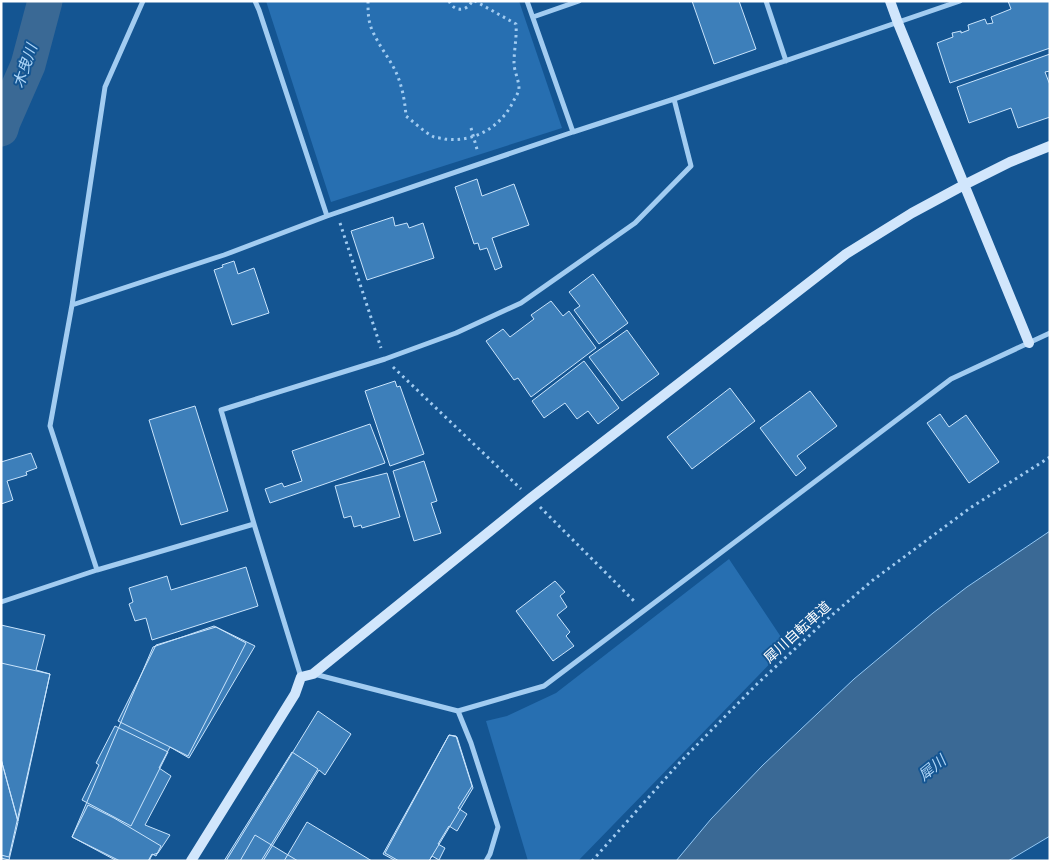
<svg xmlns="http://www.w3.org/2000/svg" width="1051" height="862" font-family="Arial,'Noto Sans JP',sans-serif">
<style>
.green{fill:#276fb1}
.water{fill:#3a6995;stroke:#94c8f4}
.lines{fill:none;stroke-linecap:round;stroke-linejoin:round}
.river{stroke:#3a6995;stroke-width:35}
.building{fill:#3d7fba;stroke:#c9e4fc}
.path{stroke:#a2ccf1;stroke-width:3;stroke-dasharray:2.5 4;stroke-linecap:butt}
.street{stroke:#a2ccf1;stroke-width:5}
.secondary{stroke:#d1e6fc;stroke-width:10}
.labels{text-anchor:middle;stroke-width:4;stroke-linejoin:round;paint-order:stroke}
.street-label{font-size:14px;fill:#fff;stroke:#145592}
.water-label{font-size:15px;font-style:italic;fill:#aed6f8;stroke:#145592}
</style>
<rect width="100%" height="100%" fill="#145592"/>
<path class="green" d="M266,1H519L562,128L331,202Z
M729,559L787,646L578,861H528L486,721L507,716L556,693Z"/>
<path class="water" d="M1050,531V836L1008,861H676L711,819L763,765L854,679L933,613L967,587Z"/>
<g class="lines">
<path class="river" d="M1,129L3,122L28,65L45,1"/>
</g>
<path class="building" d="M692,1H739L756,49L714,64Z
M1008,1H1050V48L950,83L937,43L953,37L952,33L961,31V33L969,30L968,25L985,19L987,24L993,23L991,17L1011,9Z
M1050,54V71L1045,72L1050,85V117L1018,128L1011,108L969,123L957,87Z
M477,179L482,196L514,184L529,225L492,238L502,267L495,270L487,248L480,250L478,243L474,244L455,187Z
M393,217L395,226L407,223L409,228L423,223L434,258L367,280L351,231Z
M234,261L238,274L254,268L269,313L232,325L214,270L223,267L222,265Z
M593,274L628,323L599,344L574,310L580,306L569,292Z
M551,301L563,316L569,311L596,348L531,397L518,378L514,380L486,341L503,329L510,337L534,319L531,315Z
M627,330L659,374L622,401L589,357Z
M584,361L619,408L598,424L588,411L577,419L565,403L544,418L532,401Z
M395,381L397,387L400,386L424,454L390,466L365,391Z
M730,388L755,421L692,469L667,437Z
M810,391L837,426L797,456L806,468L796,476L760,428Z
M195,406L228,511L181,525L149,420Z
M940,414L949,427L966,415L999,462L969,483L927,423Z
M370,424L385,463L270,503L265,489L282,483L284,487L302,481L292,451Z
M31,453L37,468L26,472L27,475L7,481L13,500L1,504V462Z
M424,461L437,501L431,503L441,533L414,541L393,471Z
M387,473L400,517L362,528L361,525L354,527L351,516L344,518L335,486Z
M246,567L258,606L152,640L146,618L135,621L129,604L133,602L129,588L167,576L171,590Z
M555,581L565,592L560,596L567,607L557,615L570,632L566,636L574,646L553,661L516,611Z
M1,625L45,635L36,670L50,674L9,857L1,855Z
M214,626L255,646L189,758L170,747L159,768L171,776L145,825L170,835L158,853L152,855L149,861H117L72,837L153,647Z
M216,627L246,643L188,756L118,721L156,645Z
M1,663L50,674L18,821L1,759Z
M318,711L351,734L325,775L319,770L263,861H226Z
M115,726L168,752L131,826L82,800L99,765L96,763Z
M449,735L457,737L473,788L429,861H396L383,854Z
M449,735L456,736L472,786L458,808L467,814L457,831L449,826L438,844L445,848L439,860L432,856L429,861H399L385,853Z
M292,752L318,769L261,861H224Z
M1,759L18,822L9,860L1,858Z
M88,805L114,818L161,846L156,856L152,854L148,861H120L72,837Z
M307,822L372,861H284Z
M255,835L298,861H240Z"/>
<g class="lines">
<path class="path" d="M368,1C368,12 368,22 373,32C380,48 392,61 398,77C403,90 405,103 406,116C415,123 424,132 434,137C437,138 442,138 445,139C475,143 502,126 514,100C516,97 518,93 519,89C519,80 514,71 514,63C514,50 517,37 516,24L475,1
M449,1C454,12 467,12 472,1
M471,128L478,153
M340,223L381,348
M393,367L521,489
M540,507L636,603
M592,861L681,761L756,685L825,621L873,580L923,543L970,508L1050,457"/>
<path class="street" d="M255,1L259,10L327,216
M766,1L786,61
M533,17L579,1
M573,132L674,99L960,1
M72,305L105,87L143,1
M254,524L221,410L385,359L456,333L521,303L635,223L691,166L674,99
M97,570L254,524L301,677
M1,602L97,570L50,426L72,305L224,255L327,216L573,132L527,1
M314,674L458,711L544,686L951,379L1050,333
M458,711L471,743L498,827L490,854L486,861"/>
<path class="secondary" d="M890,1L898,23L1029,343
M191,861L295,694L301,677L313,674L531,498L846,254L912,213L964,185L1010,162L1050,146"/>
</g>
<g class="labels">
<g class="street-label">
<text transform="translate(797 632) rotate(-42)" y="5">犀川自転車道</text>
</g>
<g class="water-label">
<text transform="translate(25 66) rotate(-71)" y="5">木曳川</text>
<text transform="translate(932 768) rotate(-39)" y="5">犀川</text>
</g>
</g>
<rect width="1051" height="862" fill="none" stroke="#ffffff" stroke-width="5"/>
</svg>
